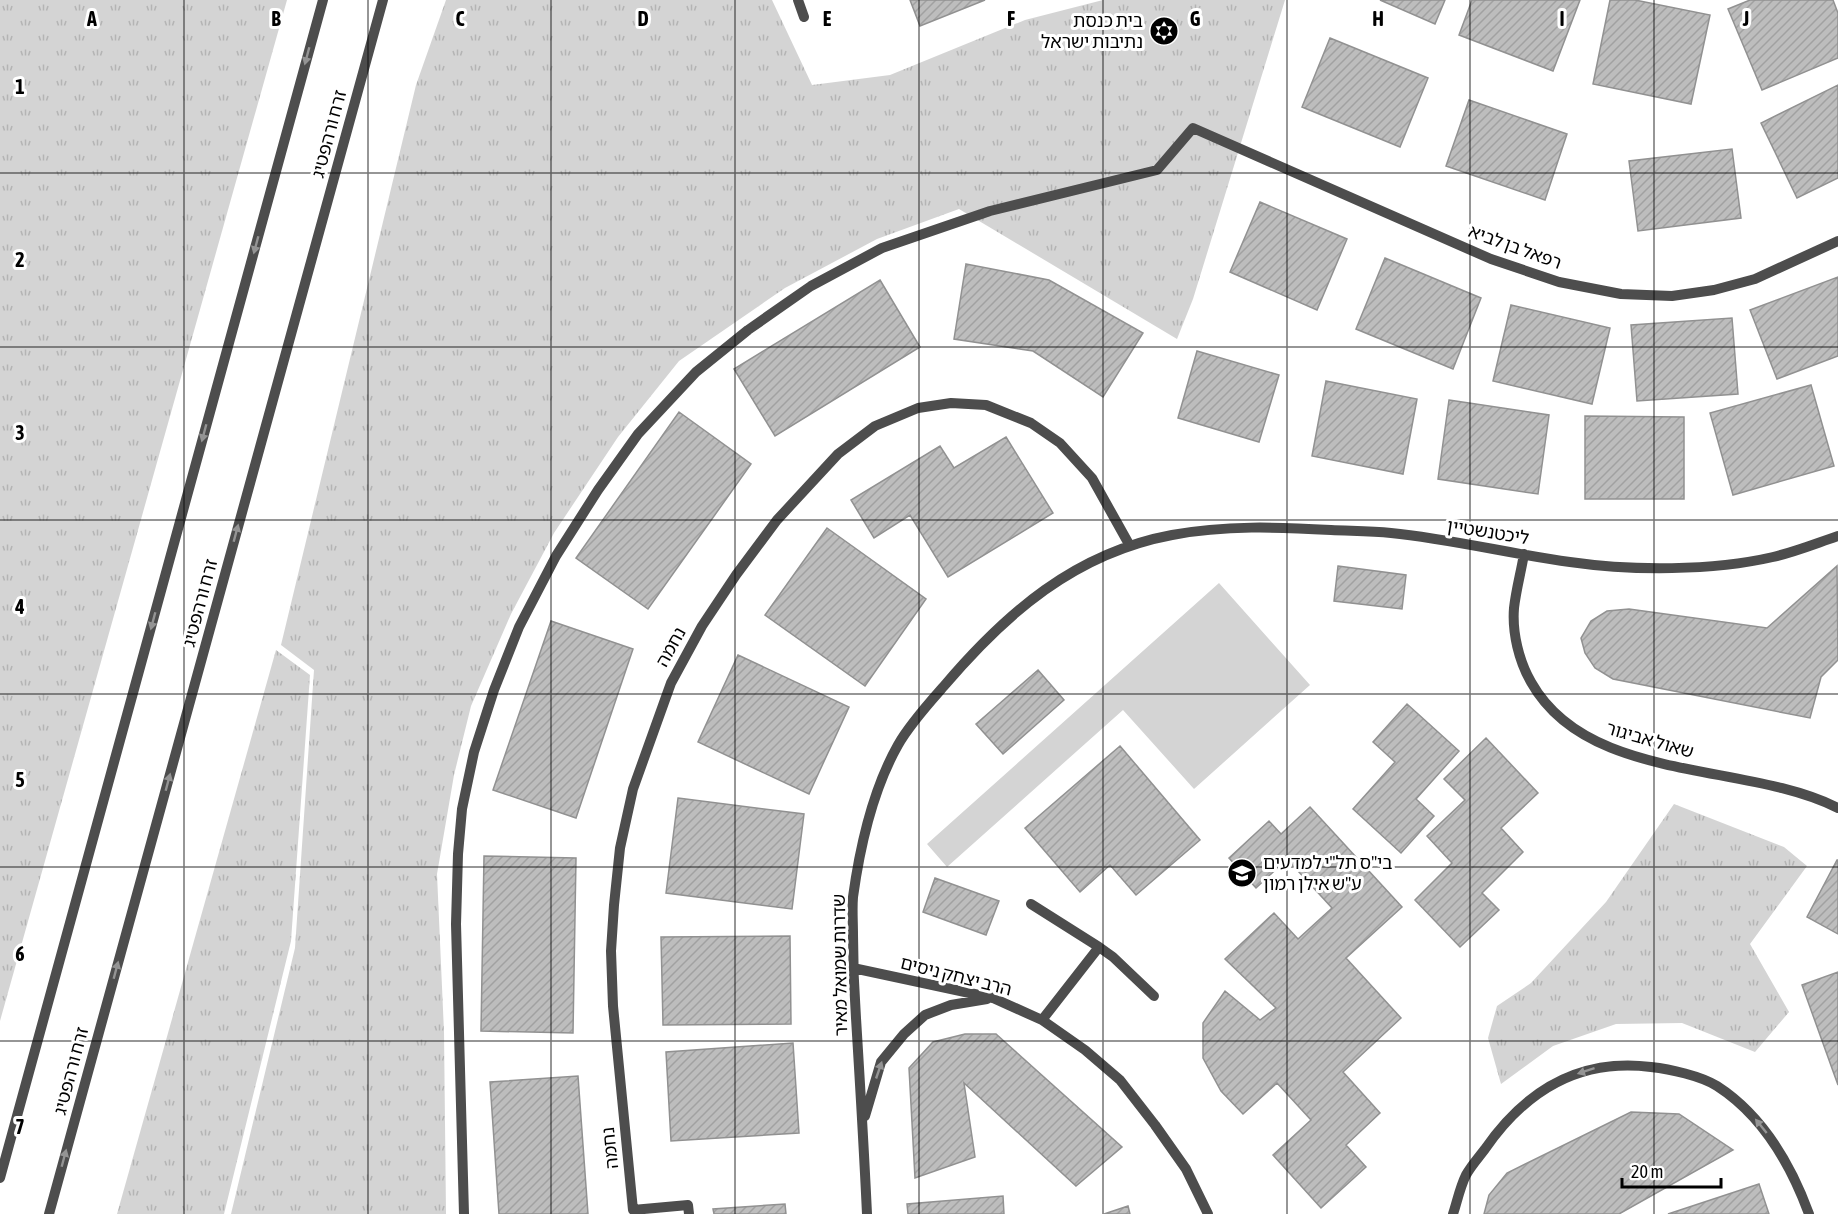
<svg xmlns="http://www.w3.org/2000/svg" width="1838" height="1214" font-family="'Asap Condensed','Noto Sans Hebrew',sans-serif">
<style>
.grass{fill:url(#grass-tufts)}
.garden{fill:#d4d4d4}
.building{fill:url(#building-hatch);stroke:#919191;stroke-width:1.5}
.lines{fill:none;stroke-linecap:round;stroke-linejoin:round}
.minor{stroke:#4d4d4d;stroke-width:10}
.oneway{fill:#949494}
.grid{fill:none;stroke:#000;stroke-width:1.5;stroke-opacity:0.55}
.labels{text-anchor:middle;stroke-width:6;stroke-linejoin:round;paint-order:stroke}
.poi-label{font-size:18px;fill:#000;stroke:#fff;text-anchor:end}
.street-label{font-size:18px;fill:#000;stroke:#fff}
.grid-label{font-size:20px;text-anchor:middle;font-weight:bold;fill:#000;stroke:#fff;stroke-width:6;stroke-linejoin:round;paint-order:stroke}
</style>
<defs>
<pattern id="grass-tufts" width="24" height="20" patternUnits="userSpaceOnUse" patternTransform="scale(1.5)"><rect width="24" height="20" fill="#d4d4d4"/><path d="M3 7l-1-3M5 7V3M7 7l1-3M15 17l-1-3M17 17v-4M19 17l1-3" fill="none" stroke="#b4b4b4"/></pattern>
<pattern id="building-hatch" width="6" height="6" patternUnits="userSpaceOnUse" patternTransform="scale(1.5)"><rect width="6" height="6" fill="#bdbdbd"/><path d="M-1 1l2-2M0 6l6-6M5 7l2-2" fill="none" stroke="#a1a1a1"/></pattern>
</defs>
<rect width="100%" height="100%" fill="#fff"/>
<path class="grass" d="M0,0H287L0,1021Z
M446,0H772L812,85L890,75L1025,20L1103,0H1285L1193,299L1177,339L959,209L877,239L785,288L679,361L618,437L554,533L511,614L471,706L454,775L437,874L444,1032L446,1214H231L295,948L314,670L281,645L416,85Z
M276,650L310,675L291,941L224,1214H117Z
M1674,804L1784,847L1807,866L1750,944L1789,1012L1755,1052L1682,1023L1616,1024L1553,1046L1501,1084L1488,1038L1497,1006L1531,983L1606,902Z"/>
<path class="garden" d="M1219,583L1310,685L1194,789L1123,710L947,867L927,844Z"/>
<path class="building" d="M910,0H985L920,26Z
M1380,0H1445L1435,24Z
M1472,0H1580L1553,71L1459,35Z
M1610,0H1635L1710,15L1691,104L1593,84Z
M1750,0H1833L1838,13V58L1762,90L1728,9Z
M1330,38L1428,78L1400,147L1302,107Z
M1838,85V178L1797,198L1761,123Z
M1469,100L1567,134L1545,200L1446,166Z
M1732,149L1741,218L1638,231L1629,161Z
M1260,202L1347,239L1317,310L1230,272Z
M1385,258L1481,298L1453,369L1356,329Z
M966,264L1049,280L1143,333L1103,397L1033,351L954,339Z
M1838,277V356L1777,379L1750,310Z
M880,280L920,347L775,436L734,369Z
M1511,305L1610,328L1592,404L1493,381Z
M1732,318L1738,394L1637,401L1631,325Z
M1197,351L1279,375L1259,442L1178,418Z
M1326,381L1417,399L1403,474L1312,456Z
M1811,385L1834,466L1733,495L1710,413Z
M1449,400L1549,415L1538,494L1438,479Z
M679,412L751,464L648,609L576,558Z
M1585,416L1684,417V499H1585Z
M1006,437L1053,513L948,577L910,515L874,538L851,500L940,446L954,468Z
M827,528L926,599L865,686L765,615Z
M1338,566L1406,575L1402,609L1334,601Z
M1837,566L1838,660L1821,677L1810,718L1613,679L1595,668L1585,653L1581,638L1591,621L1607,611L1629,609L1767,628Z
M551,621L633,649L576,818L493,790Z
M738,655L849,707L809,794L698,742Z
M1038,670L1064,700L1003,754L976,724Z
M1407,704L1459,751L1416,799L1434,816L1401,853L1353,809L1395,762L1373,742Z
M1486,738L1538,793L1501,828L1523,852L1482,893L1499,910L1460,947L1415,900L1452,863L1427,836L1465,800L1444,779Z
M1120,746L1200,840L1136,895L1110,865L1080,892L1025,828Z
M678,798L804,814L792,909L666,893Z
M1310,807L1402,907L1346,958L1401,1018L1343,1072L1380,1113L1346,1145L1366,1167L1321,1208L1273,1155L1311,1120L1277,1083L1243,1114L1221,1091L1203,1058V1023L1225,991L1260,1020L1276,1008L1225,959L1274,913L1298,939L1332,908L1287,859L1256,888L1229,858L1269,821L1281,834Z
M484,856L576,858L573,1033L481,1031Z
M1837,860H1838V934L1807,917Z
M935,878L999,901L986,935L923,912Z
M790,936L791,1024L663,1025L661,937Z
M1838,972V1085L1802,985Z
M965,1034H996L1122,1147L1076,1186L964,1083L975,1157L915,1178L909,1068L933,1042Z
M793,1043L799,1133L671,1141L666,1052Z
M578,1076L588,1214H499L490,1082Z
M1631,1112L1679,1114L1733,1150L1619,1214H1484L1489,1195L1507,1173Z
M1759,1184L1769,1214H1668Z
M1003,1196L1004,1214H908L907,1204Z
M785,1204L786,1214H714L713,1209Z
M1128,1206L1130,1214H1104Z"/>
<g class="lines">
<path class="minor" d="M798,0L804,17
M1524,554C1521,572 1516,590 1514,608C1512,633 1519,661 1531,682C1588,784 1746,761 1838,808
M1031,904L1099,947L1113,957L1154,996
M853,968L993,998L1042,1020L1085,1050L1120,1080L1155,1125L1186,1169L1208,1214
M1042,1020L1099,947
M865,1116L881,1062L904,1034L925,1015L951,1005L987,999
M0,1178L323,0
M49,1214L383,0
M464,1214L456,924L458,854L462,809L474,752L494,690L519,627L556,556L598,490L638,434L696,372L748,330L811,286L882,248L990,211L1157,170L1193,128L1491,259L1559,282L1621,294L1672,296L1714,290L1755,279L1838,241
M689,1214L688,1205L633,1210L613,1006L611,951L614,905L620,848L633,789L671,683L702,626L736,575L777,520L838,454L875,426L918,408L951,403L986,405L1031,423L1060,443L1092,478L1130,546
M867,1214C864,1149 860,1083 856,1018C854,990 853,963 853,935C853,922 852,909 853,897C860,846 872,791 898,745C909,725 929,703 944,686C1006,613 1075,553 1172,535C1225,525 1278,527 1331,530C1351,531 1371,531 1391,533C1451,539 1511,554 1570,562C1632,571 1712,571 1773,557C1795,552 1817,543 1838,536
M1453,1214C1457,1202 1460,1187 1466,1175C1471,1166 1479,1157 1485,1149C1526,1090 1579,1058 1651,1067C1670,1069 1701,1076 1717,1086C1762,1115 1791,1165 1809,1214"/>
</g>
<defs><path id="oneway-solid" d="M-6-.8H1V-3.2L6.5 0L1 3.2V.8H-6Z" transform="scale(1.5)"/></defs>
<g class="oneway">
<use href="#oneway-solid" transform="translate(307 56) rotate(105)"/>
<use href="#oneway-solid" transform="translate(256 245) rotate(105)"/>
<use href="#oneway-solid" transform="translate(204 433) rotate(105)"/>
<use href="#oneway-solid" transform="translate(236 533) rotate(-75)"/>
<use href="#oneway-solid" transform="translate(153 621) rotate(105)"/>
<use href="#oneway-solid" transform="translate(168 782) rotate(-75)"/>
<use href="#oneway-solid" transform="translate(116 970) rotate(-75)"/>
<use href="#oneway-solid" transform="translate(879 1070) rotate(-71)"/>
<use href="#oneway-solid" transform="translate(1586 1071) rotate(162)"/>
<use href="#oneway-solid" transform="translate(1761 1126) rotate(-129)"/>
<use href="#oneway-solid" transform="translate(64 1158) rotate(-75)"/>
</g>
<path class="grid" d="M184,0V1214M368,0V1214M551,0V1214M735,0V1214M919,0V1214M1103,0V1214M1287,0V1214M1470,0V1214M1654,0V1214M0,173H1838M0,347H1838M0,520H1838M0,694H1838M0,867H1838M0,1041H1838"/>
<defs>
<g id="synagogue-disc" transform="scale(1.5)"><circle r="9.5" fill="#000" stroke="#fff"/><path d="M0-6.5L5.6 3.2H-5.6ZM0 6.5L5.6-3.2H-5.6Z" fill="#fff"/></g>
<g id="school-disc" transform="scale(1.5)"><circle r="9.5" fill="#000" stroke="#fff"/><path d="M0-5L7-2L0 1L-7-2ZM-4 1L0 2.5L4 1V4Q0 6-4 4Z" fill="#fff"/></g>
</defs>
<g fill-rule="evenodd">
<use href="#synagogue-disc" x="1164" y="31"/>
<use href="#school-disc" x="1242" y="873"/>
</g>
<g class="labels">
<g class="poi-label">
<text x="1143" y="27">בית כנסת<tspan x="1143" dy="21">נתיבות ישראל</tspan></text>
<text x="1263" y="869" text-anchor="start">בי"ס תל"י למדעים<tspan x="1263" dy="21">ע"ש אילן רמון</tspan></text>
</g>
<g class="street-label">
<text transform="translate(329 134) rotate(-75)" y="6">זרח ורהפטיג</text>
<text transform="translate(1515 247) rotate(20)" y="6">רפאל בן לביא</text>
<text transform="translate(1488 532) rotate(9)" y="6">ליכטנשטיין</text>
<text transform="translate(200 603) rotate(-75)" y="6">זרח ורהפטיג</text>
<text transform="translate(671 647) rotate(-61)" y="6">נחמה</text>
<text transform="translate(1650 740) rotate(16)" y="6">שאול אביגור</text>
<text transform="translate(840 965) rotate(-91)" y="6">שדרות שמואל מאיר</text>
<text transform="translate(956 976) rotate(14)" y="6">הרב יצחק ניסים</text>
<text transform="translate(71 1071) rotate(-75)" y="6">זרח ורהפטיג</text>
<text transform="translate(610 1148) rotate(-96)" y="6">נחמה</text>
</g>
</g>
<g class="grid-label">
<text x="92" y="26">A</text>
<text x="276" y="26">B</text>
<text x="460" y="26">C</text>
<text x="643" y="26">D</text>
<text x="827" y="26">E</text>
<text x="1011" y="26">F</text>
<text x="1195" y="26">G</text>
<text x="1378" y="26">H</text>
<text x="1562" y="26">I</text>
<text x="1746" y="26">J</text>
<text x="20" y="94">1</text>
<text x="20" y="267">2</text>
<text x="20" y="440">3</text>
<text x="20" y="614">4</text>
<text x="20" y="787">5</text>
<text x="20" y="961">6</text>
<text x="20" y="1134">7</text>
</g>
<path d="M1622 1178v9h99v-9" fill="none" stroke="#000000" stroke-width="3"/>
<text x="1631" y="1178" font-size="18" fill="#000000" stroke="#ffffff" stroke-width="4.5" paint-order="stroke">20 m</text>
</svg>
